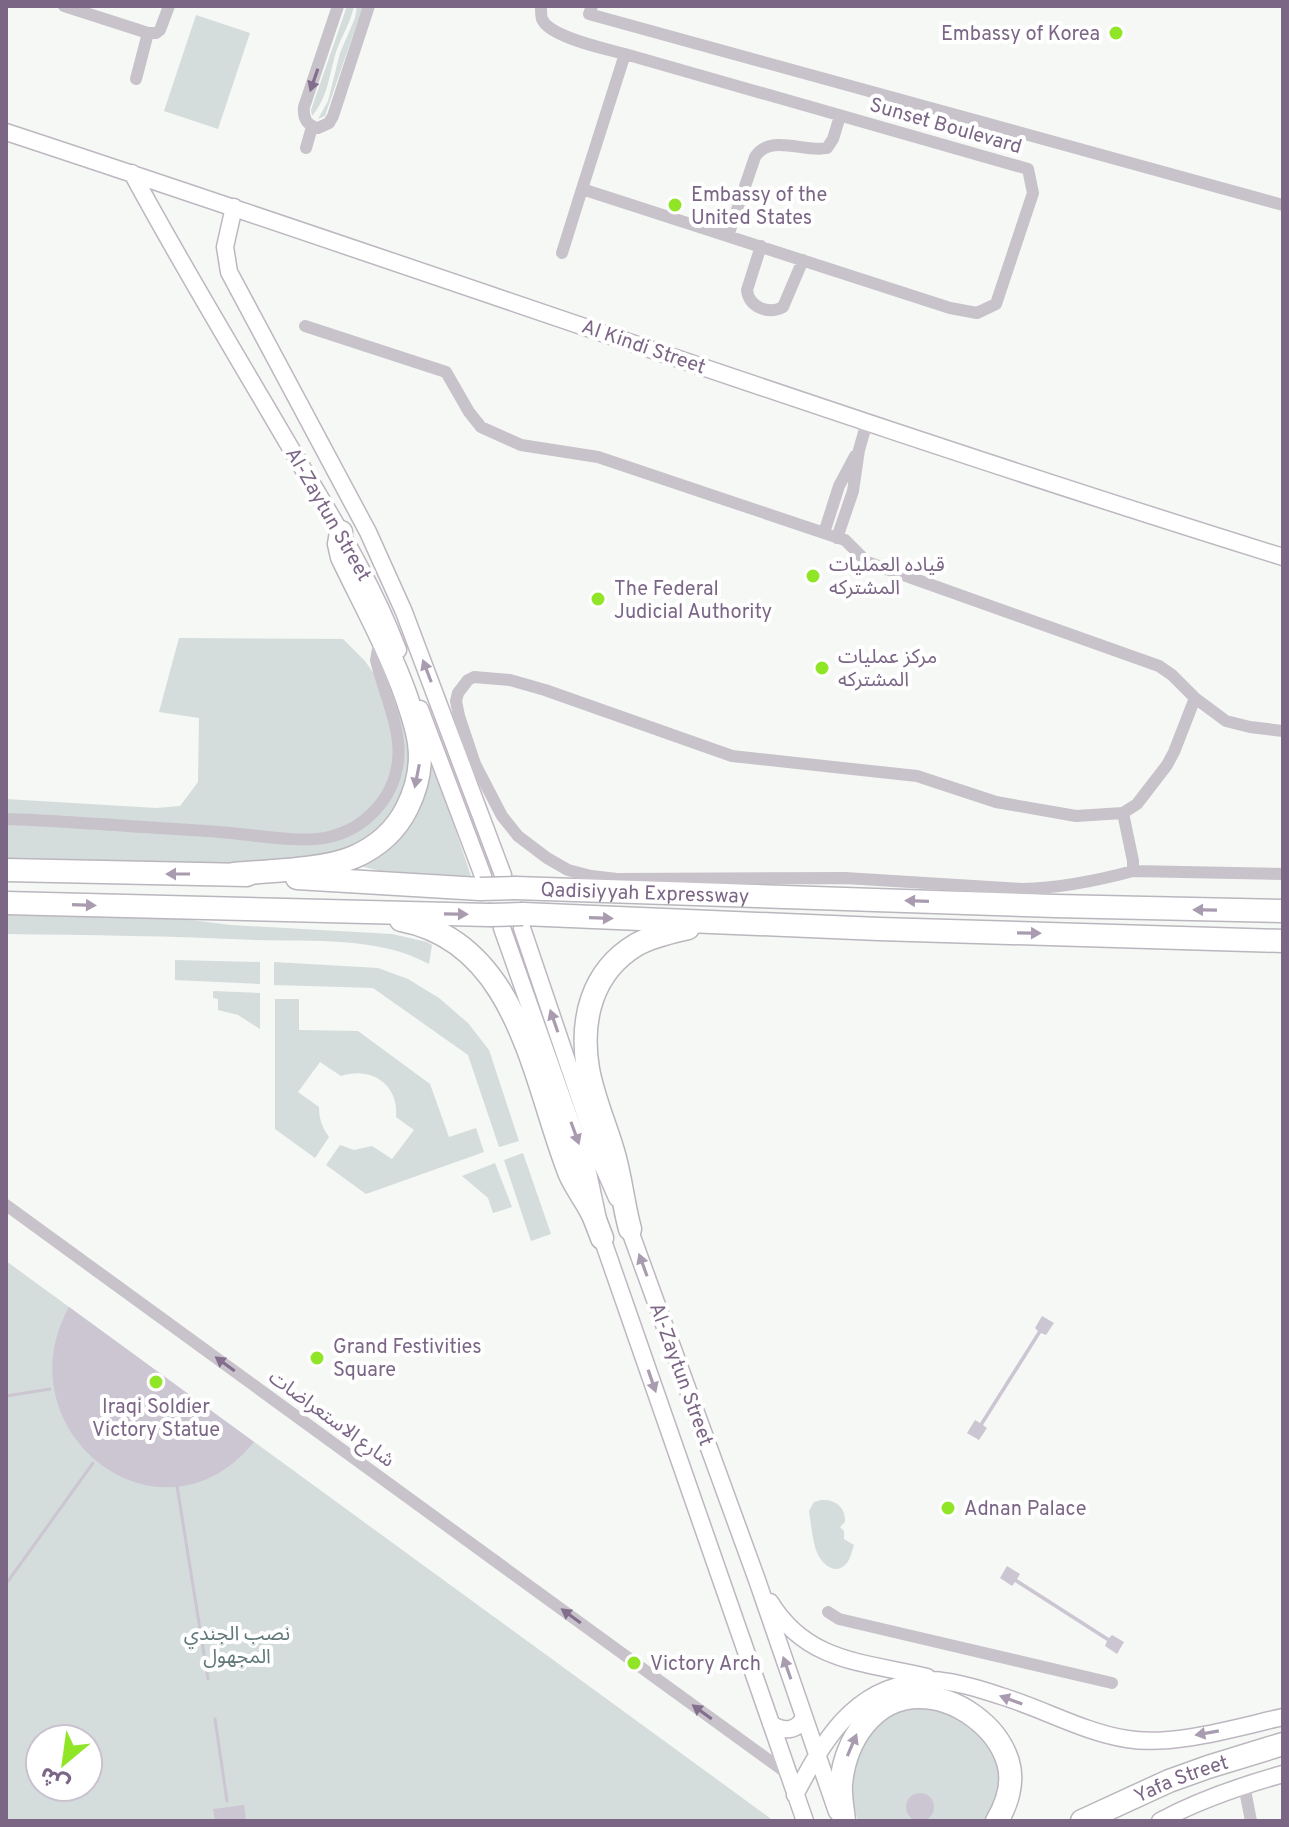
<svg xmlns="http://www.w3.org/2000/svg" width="1289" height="1827" font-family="Overpass,'Noto Sans Arabic',sans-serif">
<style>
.green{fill:#d4dddc;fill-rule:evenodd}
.water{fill:#ccc6d3}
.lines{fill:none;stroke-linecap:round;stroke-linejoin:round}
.stream{stroke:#ccc6d3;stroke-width:3}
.secondary-casing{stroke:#beb7c1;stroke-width:19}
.highway-casing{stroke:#bab6bd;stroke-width:25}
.street{stroke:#c8c3ca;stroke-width:12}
.secondary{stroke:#fff;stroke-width:16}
.highway{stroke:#fff;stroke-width:22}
.highway-bridge-casing{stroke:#bab6bd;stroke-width:25;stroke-linecap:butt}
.highway-bridge{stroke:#fff;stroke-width:22}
.oneway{fill:#836f8d}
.oneway2{fill:#a99cb0}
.poi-dot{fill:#91e527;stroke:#fff;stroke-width:3}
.labels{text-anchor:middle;stroke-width:8;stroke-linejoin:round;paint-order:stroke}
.poi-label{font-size:20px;fill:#7b6686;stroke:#fff;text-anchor:start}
.street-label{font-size:20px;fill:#7b6686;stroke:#fff}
.park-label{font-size:20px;fill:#617878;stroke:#fff}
</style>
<rect width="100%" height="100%" fill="#f5f8f5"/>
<path class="green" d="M347,6H354C351,21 343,34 337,49C329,73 329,96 312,116L311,110Z
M357,6H363L325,116L318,119L328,101L340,53L355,18Z
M196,15L250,33L218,129L164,111Z
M179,638L343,639L365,661L430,754L471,876L380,871L336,860L311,863H124L6,861V799L156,808L180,806L198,782L199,718L159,712Z
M6,915L176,918L231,925L392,934L427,942L432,945L429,964C378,936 312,942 256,940C172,936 89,935 6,934Z
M175,960L260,962V984L175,980Z
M274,962L378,968L408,979L439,998L468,1023L489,1050L519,1141L499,1147L468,1055L373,988L274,985Z
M213,991L260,993V1029L238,1015L218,1010V999L213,998Z
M275,999H299V1030L358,1031L430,1084L449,1137L476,1128L484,1152L366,1194L326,1165L340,1145L354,1150L372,1146L392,1159L414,1130L396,1117C399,1083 370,1066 341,1076L320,1062L298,1092L319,1107C319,1119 322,1127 329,1137L315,1158L275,1129Z
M523,1153L551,1234L531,1241L504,1160Z
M495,1163L512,1207L493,1213L488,1198L462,1176Z
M6,1261L774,1821H6ZM40,1739H88V1787H40Z
M821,1500C836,1499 846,1508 845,1522L840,1527L844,1531V1539L854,1545C852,1551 850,1560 846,1564C834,1577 820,1562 816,1550C812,1538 811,1523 809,1511L814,1502Z
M910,1707L941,1708L983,1733L998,1760L1001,1791L989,1821H858C842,1773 858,1720 910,1707Z"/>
<path class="water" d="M69,1307L254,1442C161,1557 0,1431 69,1307Z
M1042,1316L1054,1323L1046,1335L1041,1333L983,1425L987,1428L979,1440L967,1433L975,1420L980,1423L1038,1331L1035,1328Z
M1007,1566L1020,1574L1017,1579L1109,1638L1112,1635L1124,1642L1117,1654L1105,1646L1107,1641L1015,1582L1012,1586L1000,1578Z
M906 1807a14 14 0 1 1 28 0a14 14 0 1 1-28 0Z
M244,1805L246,1821H215L213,1809Z"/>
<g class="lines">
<path class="stream" d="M6,1396L50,1389
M177,1486L208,1679
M6,1584L93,1463
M215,1719L227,1801"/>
<g class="secondary-casing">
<path id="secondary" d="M6,132C432,272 855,424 1283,557
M132,173C182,266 237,356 290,447C329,513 371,578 398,650
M234,207L225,247L229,272L368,532L404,612L503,875
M420,709L483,876
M502,928L587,1168L602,1238L805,1821
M522,928L602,1164L617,1198
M626,1220L757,1580L837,1812
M770,1602C807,1663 865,1662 927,1677
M771,1724C783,1732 797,1732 804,1717
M795,1795C823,1742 852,1689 918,1682C926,1681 935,1679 942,1681C962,1683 983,1690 1001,1696C1044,1709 1083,1732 1127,1739C1173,1747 1238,1727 1283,1717
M1160,1821C1199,1800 1240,1786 1283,1774"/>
</g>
<g class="highway-casing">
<g id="highway">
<path d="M6,870L247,875"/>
<path d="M234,874C268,871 324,870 354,857C377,847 396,830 407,808C417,788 422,765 419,743C417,727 411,711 406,696C389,648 364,603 342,557L339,544L341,532"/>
<path d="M297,878L480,889"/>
<path id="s1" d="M515,888L1055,906L1283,911"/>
<path d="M6,903L489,915"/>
<path d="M523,914L879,929L1283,941"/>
<path d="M401,920C518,942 533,1079 569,1172C575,1187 586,1200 593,1215C596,1222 599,1230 602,1238"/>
<path d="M630,1229C623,1204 621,1177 613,1151C605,1124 593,1097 588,1069C580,1021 591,972 636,945C651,936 671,932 688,928"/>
<path d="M844,1821C843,1809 840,1796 841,1784C845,1742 872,1697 919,1697C957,1697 997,1726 1008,1762C1014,1782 1007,1804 997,1821"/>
<path id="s2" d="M1082,1821L1169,1781L1208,1767L1283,1744"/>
</g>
</g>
<path class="street" d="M64,6L148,33H156L160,30L169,6
M338,6L304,107C303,118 306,125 318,128L329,123L333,116L369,6
M541,6C541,9 541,16 542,19C549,37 606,49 625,54L1028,169L1033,193L996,304L977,313L950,308L582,189L625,54
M592,6L589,14L1283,205
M136,79L148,33
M306,148L312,127
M728,236L755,157C770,133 804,153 827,148L833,139L840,116
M761,246L747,290C749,307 768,315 783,307L803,260
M562,253L582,189
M305,326L446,372L469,412L481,427L521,445L598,457L845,540L867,562L1159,666L1172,675L1195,698L1174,752L1167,765L1137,804L1123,813L1076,816L996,802L917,776L732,756L545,690L510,680L474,677L468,680L458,693L456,701L459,716L475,764L502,816L518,836L547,858L568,870L591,876L617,879L845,878L1022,889C1060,888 1096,881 1133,871
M824,533L839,486L855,456
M837,538L853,491L859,450L867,422
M1195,698L1226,721L1250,727L1283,731
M1123,813L1133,861V871L1283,874
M6,819C43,820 79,823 116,825C150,828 185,829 219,832C250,834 300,844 329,837C365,829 394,798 398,761C402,729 383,691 376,660L378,649L383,639
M6,1205L634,1662
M828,1612L839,1619L1112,1683
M635,1663L788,1774
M1244,1785L1251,1821"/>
<use href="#secondary" class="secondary"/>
<use href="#highway" class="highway"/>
<g class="highway-bridge-casing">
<path id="highway-bridge" d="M480,889L515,888
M489,915L523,914"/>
</g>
<use href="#highway-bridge" class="highway-bridge"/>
</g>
<defs><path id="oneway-solid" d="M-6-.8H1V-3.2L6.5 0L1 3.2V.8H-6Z" transform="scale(2)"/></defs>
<g class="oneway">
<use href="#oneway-solid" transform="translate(314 80) rotate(109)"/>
<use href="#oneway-solid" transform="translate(225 1364) rotate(-144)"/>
<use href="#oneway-solid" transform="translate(571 1616) rotate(-144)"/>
<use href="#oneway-solid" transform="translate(702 1712) rotate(-144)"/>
</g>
<g class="oneway2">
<use href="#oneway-solid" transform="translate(427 671) rotate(-111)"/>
<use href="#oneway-solid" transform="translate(417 776) rotate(101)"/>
<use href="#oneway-solid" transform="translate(178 874) rotate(-180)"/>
<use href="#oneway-solid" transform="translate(917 901) rotate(-178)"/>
<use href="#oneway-solid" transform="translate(84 905) rotate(2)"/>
<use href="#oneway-solid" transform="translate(1205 910) rotate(-179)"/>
<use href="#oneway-solid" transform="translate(456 914) rotate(1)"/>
<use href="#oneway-solid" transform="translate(601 918) rotate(2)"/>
<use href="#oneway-solid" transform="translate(1029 933) rotate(1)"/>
<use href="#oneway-solid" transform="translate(554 1021) rotate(-109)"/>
<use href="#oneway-solid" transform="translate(575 1133) rotate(70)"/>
<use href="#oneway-solid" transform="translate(643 1265) rotate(-110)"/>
<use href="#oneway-solid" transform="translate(652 1381) rotate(71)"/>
<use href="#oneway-solid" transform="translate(787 1668) rotate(-109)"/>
<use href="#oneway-solid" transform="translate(1011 1700) rotate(-160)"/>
<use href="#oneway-solid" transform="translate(1207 1733) rotate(170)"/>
<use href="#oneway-solid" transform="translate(852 1745) rotate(-67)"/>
</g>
<g class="poi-dot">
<circle cx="1116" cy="33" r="8"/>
<circle cx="675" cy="205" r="8"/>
<circle cx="813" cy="576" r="8"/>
<circle cx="598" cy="599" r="8"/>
<circle cx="822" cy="668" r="8"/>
<circle cx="317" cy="1358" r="8"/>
<circle cx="156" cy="1382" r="8"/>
<circle cx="948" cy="1508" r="8"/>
<circle cx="634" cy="1663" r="8"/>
</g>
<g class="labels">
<g class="poi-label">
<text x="1100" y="40" text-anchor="end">Embassy of Korea</text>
<text x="691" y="201">Embassy of the<tspan x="691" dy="23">United States</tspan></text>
<text x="829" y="571">قياده العمليات<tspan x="829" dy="23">المشتركه</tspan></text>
<text x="614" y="595">The Federal<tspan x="614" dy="23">Judicial Authority</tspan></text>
<text x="838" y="663">مركز عمليات<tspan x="838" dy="23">المشتركه</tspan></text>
<text x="333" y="1353">Grand Festivities<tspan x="333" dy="23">Square</tspan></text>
<text x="156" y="1413" text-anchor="middle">Iraqi Soldier<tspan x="156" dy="23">Victory Statue</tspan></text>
<text x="964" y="1515">Adnan Palace</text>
<text x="650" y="1670">Victory Arch</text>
</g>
<g class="street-label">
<text transform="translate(946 125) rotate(16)" y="7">Sunset Boulevard</text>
<text transform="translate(644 346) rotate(19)" y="7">Al Kindi Street</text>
<text transform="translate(329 514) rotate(60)" y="7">Al-Zaytun Street</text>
<text dy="7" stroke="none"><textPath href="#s1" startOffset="130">Qadisiyyah Expressway</textPath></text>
<text transform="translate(682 1374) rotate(70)" y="7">Al-Zaytun Street</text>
<text transform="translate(332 1418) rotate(36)" y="7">شارع الاستعراضات</text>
<text dy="7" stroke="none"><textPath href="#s2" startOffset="108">Yafa Street</textPath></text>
</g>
<g class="park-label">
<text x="237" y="1640">نصب الجندي<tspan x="237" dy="23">المجهول</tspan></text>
</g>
</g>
<rect width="1289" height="1827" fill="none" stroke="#7b6686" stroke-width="16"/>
<g transform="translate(64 1763) rotate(209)"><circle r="38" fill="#ffffff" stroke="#cac2cf" stroke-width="2"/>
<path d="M0-6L14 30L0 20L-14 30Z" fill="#91e527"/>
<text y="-12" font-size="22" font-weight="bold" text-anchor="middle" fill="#7b6686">ش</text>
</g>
</svg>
